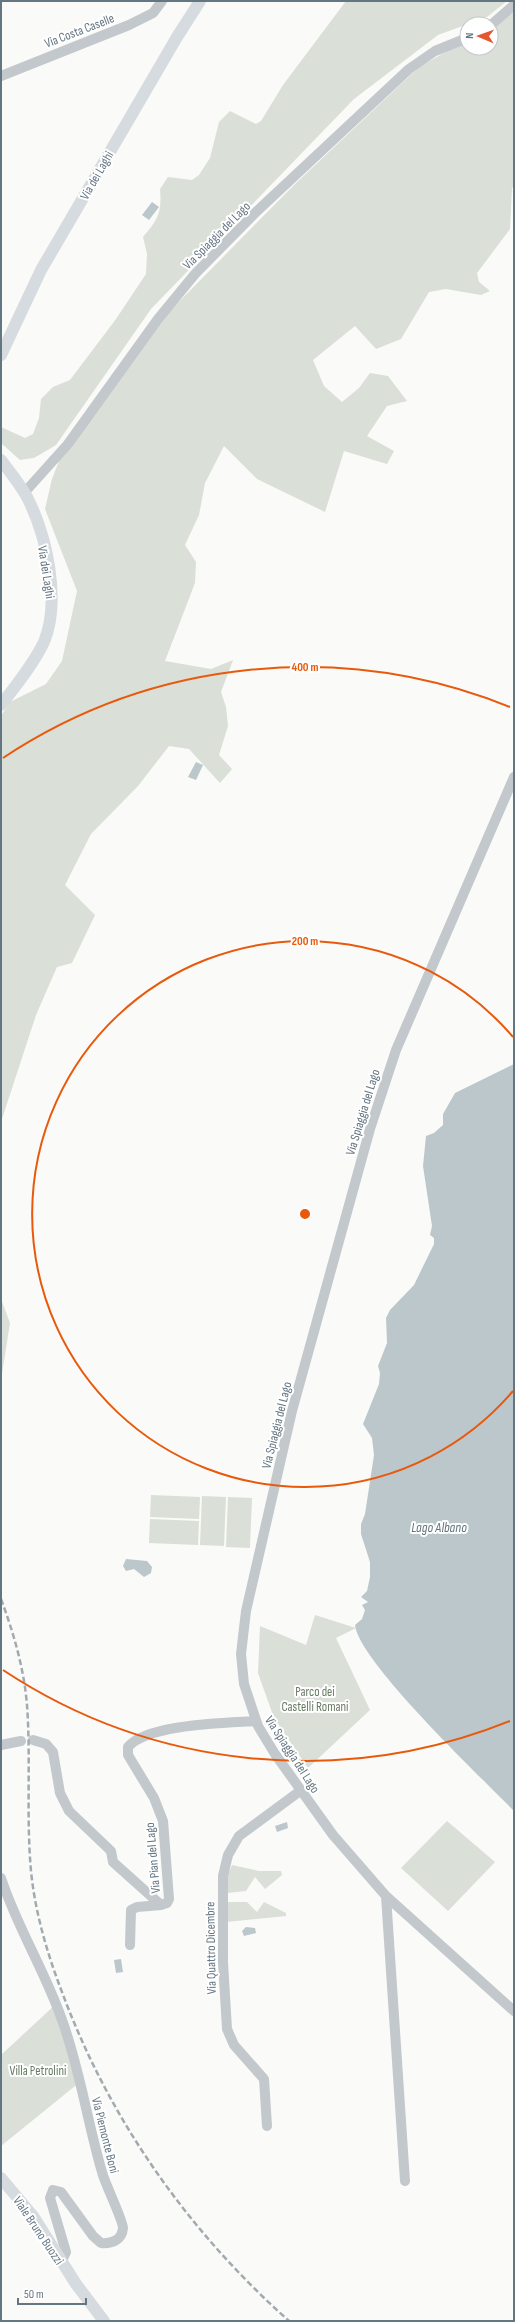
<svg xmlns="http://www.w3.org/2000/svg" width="515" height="2322" font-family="'Sofia Sans Condensed',sans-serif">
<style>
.green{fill:#dadfd7}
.water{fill:#bbc7cb}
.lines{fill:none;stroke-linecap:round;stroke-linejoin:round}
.minor{stroke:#c3c8cc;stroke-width:10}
.major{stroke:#d6dbdf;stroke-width:12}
.rail{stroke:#a2aab0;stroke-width:2.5;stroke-dasharray:6 3;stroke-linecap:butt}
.ring{fill:none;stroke:#e8590c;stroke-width:2}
.labels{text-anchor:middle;stroke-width:4;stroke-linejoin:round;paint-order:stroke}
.street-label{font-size:13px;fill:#657683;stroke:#fff}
.park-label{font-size:13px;fill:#687a64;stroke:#fff}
.water-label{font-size:14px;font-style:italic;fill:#60757c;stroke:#fff}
.centre{fill:#e8590c;stroke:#fff;stroke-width:2}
.ring-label{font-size:12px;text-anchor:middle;font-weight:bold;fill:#e8590c;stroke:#fff;stroke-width:4;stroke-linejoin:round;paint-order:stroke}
</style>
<rect width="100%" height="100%" fill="#fafaf8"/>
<path class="green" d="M346,1H507L487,17L438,35L354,99L151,309L56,445L34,458L20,460L1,443V427L25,438L33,434L39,418L41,399L53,387L70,380L116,319L146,274L147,254L143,237C158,220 162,212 160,189L168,177L192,180L199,175L210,158L219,122L230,111L256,124L261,121L283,85Z
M514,12V186L512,188L510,229L477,273L479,282L490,291L481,295L446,289L429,292L401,339L376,349L355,326L313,360L324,386L342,402L359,388L370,373L388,376L407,401L387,406L367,436L394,451L387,464L344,451L325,512L257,479L224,446L205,483L199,515L185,545L196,562L195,583L165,661L211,669L233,660L221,692L226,707L228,726L219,755L232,769L220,783L189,749L169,746L138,786L91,834L65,885L95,915L72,963L57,967L36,1015L1,1122V716L10,702L46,684L62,661L77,591L45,509L52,479L61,456L161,320L294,185L419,67L467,40V48H491V29Z
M1,1299L10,1323L1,1380Z
M151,1495L200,1497L199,1519L150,1517Z
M202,1496L226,1497L224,1546L200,1545Z
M228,1497L252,1498L250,1548L226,1547Z
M150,1519L199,1521L198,1545L149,1543Z
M315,1615L356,1628L336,1638L370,1710L308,1768L274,1718L258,1673L260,1626L306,1645Z
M447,1821L495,1862L448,1911L401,1868Z
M232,1865L259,1871H281L282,1875L265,1889L255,1877L246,1891L227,1893L228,1874Z
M226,1902H247L257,1912L264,1902L286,1913V1916L226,1922Z
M56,2004L80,2082L1,2146V2055Z"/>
<path class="water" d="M152,202L159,207L149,220L142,215Z
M196,762L203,765L196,780L188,777Z
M514,1064V1811C483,1779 359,1662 355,1625L362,1619L365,1610L362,1605L368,1602L361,1597L367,1591L370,1577V1562L361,1534V1524L365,1514L374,1455L372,1438L363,1424L379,1384L380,1373L378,1366L387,1343L386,1318L390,1310L414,1285L434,1244V1238L430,1235L432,1226L423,1166L426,1136L434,1133L443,1125V1114L455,1093Z
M126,1559L147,1561L152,1567L151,1573L144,1577L134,1569L126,1571L123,1566Z
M287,1822L288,1828L277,1832L275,1826Z
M246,1927L255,1928L256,1933L244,1936L242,1931Z
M121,1959L123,1972L116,1973L114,1960Z"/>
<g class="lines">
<path class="minor" d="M491,25L514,5
M1,76L129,25L153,13L162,1
M24,493L68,444L158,319L195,274L256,212L409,69L435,51L467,38
M514,777L396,1050L370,1129L292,1411L246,1611L241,1654L244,1684L258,1726L275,1754L333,1835L386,1896L514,2011
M33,1740L46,1744L53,1752L60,1793L69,1811L111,1851L113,1862L161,1905L167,1903L169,1899L163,1821L154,1798L128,1755V1747C147,1724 227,1723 256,1721
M1,1745L21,1741
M1,1878C17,1927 45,1971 62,2020C80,2069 87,2121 102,2172C105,2184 123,2220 123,2228C122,2240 112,2244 101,2243L93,2236L61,2192L53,2190L50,2198L66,2252L61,2263
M386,1896L405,2181
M130,1945L131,1910L137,1907L161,1905
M267,2126L264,2079L234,2045L227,2029L223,1962V1876L228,1855L239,1836L300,1791"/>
<path class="major" d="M1,355L41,270L177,37L200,1
M1,460C10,472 20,484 27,497C47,536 61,601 44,642C33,665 16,685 1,705
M1,2178L33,2216L76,2284L104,2321"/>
<path class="rail" d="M1,1599C14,1634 24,1669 27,1705C31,1760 26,1815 31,1871C35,1912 47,1953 62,1992C109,2119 188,2231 289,2321"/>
</g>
<g class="ring">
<path d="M513 1391A273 273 0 1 1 513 1037"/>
<path d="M510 1721A547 547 0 0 1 3 1670M3 758A547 547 0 0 1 510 707"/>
</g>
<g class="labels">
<g class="street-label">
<text transform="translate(79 30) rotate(-21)" y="5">Via Costa Caselle</text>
<text transform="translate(96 175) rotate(-60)" y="5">Via dei Laghi</text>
<text transform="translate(216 235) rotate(-45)" y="5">Via Spiaggia del Lago</text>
<text transform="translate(47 572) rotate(81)" y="5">Via dei Laghi</text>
<text transform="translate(362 1112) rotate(-73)" y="5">Via Spiaggia del Lago</text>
<text transform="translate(276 1425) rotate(-76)" y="5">Via Spiaggia del Lago</text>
<text transform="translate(293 1754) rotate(57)" y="5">Via Spiaggia del Lago</text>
<text transform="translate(152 1858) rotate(-95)" y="5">Via Pian del Lago</text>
<text transform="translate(210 1948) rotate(-91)" y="5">Via Quattro Dicembre</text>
<text transform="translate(106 2135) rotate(76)" y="5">Via Piemonte Boni</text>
<text transform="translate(39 2230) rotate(56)" y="5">Viale Bruno Buozzi</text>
</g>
<g class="park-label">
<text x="315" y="1696">Parco dei<tspan x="315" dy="15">Castelli Romani</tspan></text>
<text x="38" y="2075">Villa Petrolini</text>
</g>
<g class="water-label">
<text x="439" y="1532">Lago Albano</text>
</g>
</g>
<circle cx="305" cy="1214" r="6" class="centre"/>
<g class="ring-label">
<text x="305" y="671">400 m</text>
<text x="305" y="945">200 m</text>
</g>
<rect width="515" height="2322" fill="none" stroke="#657683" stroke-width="4"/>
<g transform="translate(479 36) rotate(272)"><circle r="19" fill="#ffffff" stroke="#c1c8cd"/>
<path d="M0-3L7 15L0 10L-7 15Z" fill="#e4572e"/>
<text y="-6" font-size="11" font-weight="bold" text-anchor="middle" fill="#657683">N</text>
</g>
<path d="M18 2298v6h68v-6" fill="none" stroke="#657683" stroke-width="2"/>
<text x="24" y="2298" font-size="12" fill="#657683" stroke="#ffffff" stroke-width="3" paint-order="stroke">50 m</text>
</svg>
